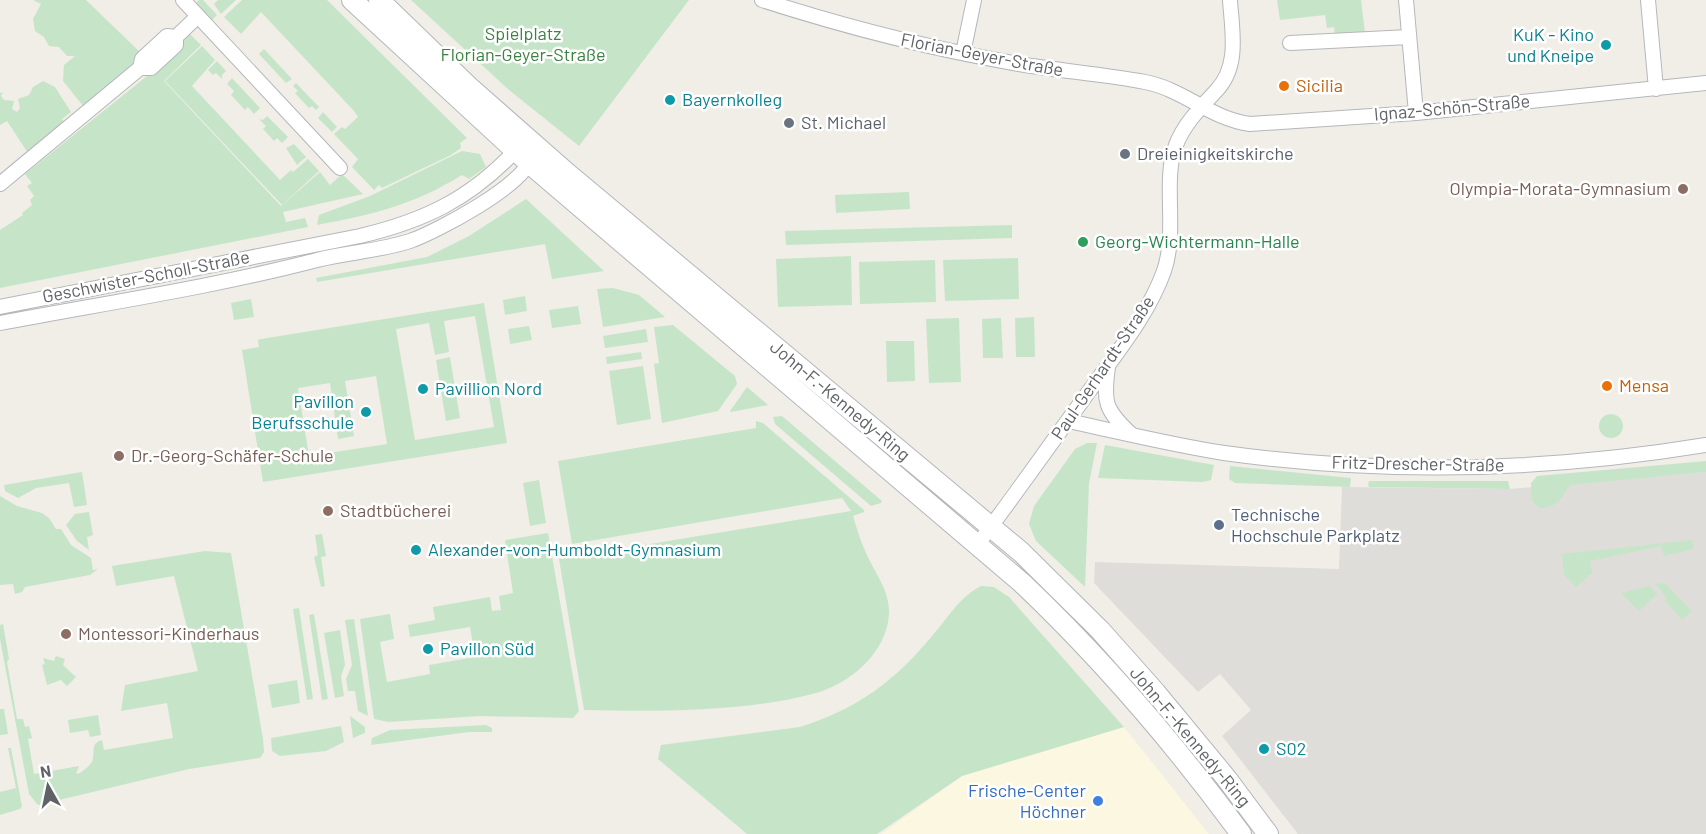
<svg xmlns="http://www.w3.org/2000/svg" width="1706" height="834" font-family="Barlow,sans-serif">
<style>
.commercial{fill:#fcf7e0}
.industrial{fill:#dfddd9}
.green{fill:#c6e5c8;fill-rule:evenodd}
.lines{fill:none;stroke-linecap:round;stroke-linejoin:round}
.minor-casing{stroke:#b4b7bb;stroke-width:16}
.secondary-casing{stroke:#b3b6bb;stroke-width:22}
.minor{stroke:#fff;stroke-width:14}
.secondary{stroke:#fff;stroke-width:20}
.culture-dot{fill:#0f9aa8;stroke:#fff;stroke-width:2}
.food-dot{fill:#e8710a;stroke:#fff;stroke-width:2}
.worship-dot{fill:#6b7280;stroke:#fff;stroke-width:2}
.education-dot{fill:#8d6e63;stroke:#fff;stroke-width:2}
.leisure-dot{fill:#2e9e5b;stroke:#fff;stroke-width:2}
.service-dot{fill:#5c6f8a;stroke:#fff;stroke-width:2}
.shop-dot{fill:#3f7fe0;stroke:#fff;stroke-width:2}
.labels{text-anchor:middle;stroke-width:5;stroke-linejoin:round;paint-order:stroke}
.park-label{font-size:18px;fill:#3b8142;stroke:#fff}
.culture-label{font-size:18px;fill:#0d838f;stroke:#fff;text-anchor:start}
.street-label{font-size:18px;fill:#5f6266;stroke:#fff}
.food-label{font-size:18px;fill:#c56008;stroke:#fff;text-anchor:start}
.worship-label{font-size:18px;fill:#5b616d;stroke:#fff;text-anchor:start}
.education-label{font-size:18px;fill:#785e54;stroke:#fff;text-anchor:start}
.leisure-label{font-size:18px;fill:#27864d;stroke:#fff;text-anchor:start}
.service-label{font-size:18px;fill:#4e5e75;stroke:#fff;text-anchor:start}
.shop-label{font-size:18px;fill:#366cbe;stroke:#fff;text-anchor:end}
</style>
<rect width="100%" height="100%" fill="#f0eee7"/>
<path class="commercial" d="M1124,727L1209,834H881L962,776Z"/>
<path class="industrial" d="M1706,472V834H1298L1222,736L1251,710L1220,674L1198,692L1094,583L1095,562L1339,569L1342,487L1510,489Z"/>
<path class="green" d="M33,0H86L142,54L131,68L84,107L63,81L64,65L75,56H67L59,47L49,46L44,37L35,31L33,19L41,4Z
M199,0H203L217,15L211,21L195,4Z
M211,0L214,4L218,0H236L221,14Z
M242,0H327L467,138L460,143L461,148L451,155L382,188L379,185L374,190L352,167L358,159L334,134L342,127L345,129L358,117L354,111L261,12L241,34L224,17Z
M411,0H689L579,146L509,90Z
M1277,0H1361L1365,33L1335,36L1334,27L1327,28L1325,15L1280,20Z
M190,34L201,45L164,81L281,206L320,172L330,185L342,174L363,194L283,212L286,222L305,218L308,227L0,288V230L23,215L22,213L32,205L30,200L34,196L27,186L32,183L25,174L157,68Z
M202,46L215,60L192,86L280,180L291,170L293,172L308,159L319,171L282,205L165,81Z
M264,49L292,79L286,83L259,54Z
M217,61L226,71L222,75V79L216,73L213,75L208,70Z
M232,78L260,108L254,114L248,107L245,110L231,95L234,91L227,84Z
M43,81L55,87L71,112L62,119L65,123L28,153L7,121L0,125V93L3,92L1,96L4,100L14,101L12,109L17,112L20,108L18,99L29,95L33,87Z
M296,83L319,107L316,110L312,106L309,108L295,93L298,91L293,86Z
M323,112L337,127L332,132L318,118Z
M267,116L288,137L282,143L277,138L274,141L263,129L266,126L259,119L263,120Z
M294,144L306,157L297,165L286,148Z
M462,151L480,154L486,167L469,179L462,175C414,205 371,215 317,225L319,215L370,196Z
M909,192L910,209L836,213L835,195Z
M526,199L604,271L552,279L545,244L317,282L316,278L427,257L469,236Z
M1012,225V238L786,245L785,231Z
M851,256L852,305L778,307L776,259Z
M1018,258L1019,299L945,301L943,260Z
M935,260L936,302L860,304L859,262Z
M613,288L639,295L665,317L603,327L597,289Z
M525,296L527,311L505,315L503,300Z
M251,299L254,317L234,320L231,303Z
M484,303L507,443L263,482L242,350L259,347L258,340L261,339ZM475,316L494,427L415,440L396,329L429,323L435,355L449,352L444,321ZM376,376L387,444L309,456L298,388L330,383L338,439L354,436L345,381Z
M578,306L581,324L552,328L549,310Z
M1034,317L1035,357H1016L1015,318Z
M959,318L961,382L929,383L926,319Z
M1001,318L1003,358H983L982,319Z
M673,325L735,376L737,384L718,411L662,423L654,364L659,363L654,327Z
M529,326L532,340L510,344L508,329Z
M646,329L648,342L605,348L603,336Z
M886,341H914L915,381L887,382Z
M641,352L642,359L607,364L606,357Z
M450,357L460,418L446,421L436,360Z
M643,366L651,419L617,425L609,371Z
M747,387L768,405L731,412L730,411Z
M1599 426a12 12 0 1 1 24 0a12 12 0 1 1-24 0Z
M782,416L882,501L881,503L871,506L775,424L773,417Z
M756,421L763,423L864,510V512L853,516C857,529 861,543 867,555C876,575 890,591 889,614C887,652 851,683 816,693C747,712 655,712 584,710L559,559L851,511L842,498L572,544L558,461L756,428Z
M1087,443H1097L1089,484L1085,587L1036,541L1029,524L1034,506L1075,449Z
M1105,445L1214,465L1211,480L1202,482L1098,478Z
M1706,461V472L1570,485C1561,499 1557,508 1539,508L1532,501L1531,483L1537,476Z
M1230,466L1351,478L1350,487L1235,483L1229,479Z
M82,472L87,505L74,507L69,483L36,488L18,498L5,491L4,485Z
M539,480L546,523L530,526L523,483Z
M1369,481H1508L1510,489L1370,487L1368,486Z
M0,496L17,506L42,513L49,518L56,529H61L71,545L91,558L93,570L98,569L90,575L25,587L22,592L15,594L13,584L0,585Z
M89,512L93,535L87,537L89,550L77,541L66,525L75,514Z
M548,533L579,711L573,718L480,716L388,722L374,719L360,619L390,614L394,639L380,642L387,682L430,674L429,665L475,657L470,627L410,637L408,625L435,620L433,607L490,597L492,611L501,610L499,596L513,593L505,540Z
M322,534L326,556L321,557L325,586L321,587L314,557L318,555L315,535Z
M1692,540L1694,549L1664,556L1661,546L1590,561L1592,573L1576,587L1564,575L1562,554Z
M205,551L231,553L263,739L264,752L260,758L189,769L38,805L29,794L0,639V625L3,624L9,659L7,662L17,719H23L25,727L29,726L32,738L28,739L34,774L79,766L76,774L80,773C84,770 89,766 92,762C96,753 89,744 102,740L104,750L173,738L167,703L121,711L125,685L198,671L174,576L116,586L112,566Z
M1665,583L1692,611L1682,620L1665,601L1667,598L1655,584Z
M981,586L994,587L1009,597L1124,727L962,776L877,834H747L658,759L661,745L800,727C857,709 895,681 932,636C948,618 959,597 981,586Z
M1650,586L1657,594L1639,611L1621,593Z
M299,608L313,699L307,700L293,609Z
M314,614L328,699L322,700L309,615Z
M354,619L368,716L358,711L355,691H348L346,679L352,665L345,620Z
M340,630L345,665L341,676L344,696L335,698L324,633Z
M56,656L65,659L63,665L76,677L67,686L61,680L47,685L42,665L45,664L43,658L54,661Z
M297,680L300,703L272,708L268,685Z
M0,709H4L8,734L0,735Z
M98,715L101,735L90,737L88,730L70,733L68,720Z
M350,716L365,727V733L353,738Z
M486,725L492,728V732H469L371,745L372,738L390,730Z
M341,726L344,742L326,751L280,756L272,751L271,738Z
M8,748H11L22,806L20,809L0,815V792L16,788Z"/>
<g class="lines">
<g class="minor-casing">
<path id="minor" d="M183,0L340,168
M762,0C846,27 932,49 1019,64C1060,71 1103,74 1145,82C1183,89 1211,119 1250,124L1416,113L1706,83
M1406,0L1416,113
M1648,0L1656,89
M1290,43L1409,37
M963,53L974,0
M140,68L142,59L167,36L176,37L198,16
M0,184L140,68H151L176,45V37
M0,307L360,236C424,221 470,199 516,150L523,147
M0,323C106,303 213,287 317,260C348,252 380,251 410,241C436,232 527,184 531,157
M1108,367C1103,402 1105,410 1131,434
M1068,421C1120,432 1172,445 1224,453C1383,475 1548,471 1706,445
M978,544C1014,496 1049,446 1085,397C1113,357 1147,318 1164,271C1178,230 1162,180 1176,145C1184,124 1201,107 1216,91C1240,66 1232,31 1230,0"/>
</g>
<g class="secondary-casing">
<path id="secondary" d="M352,0L530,164L1022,583C1103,660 1175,744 1241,834
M379,0L468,86L568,174L1021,552L1100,630L1156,693L1227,779L1268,834"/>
</g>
<use href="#minor" class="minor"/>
<use href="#secondary" class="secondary"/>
</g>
<g class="culture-dot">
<circle cx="1606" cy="45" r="6"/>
<circle cx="670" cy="100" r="6"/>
<circle cx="423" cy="389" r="6"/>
<circle cx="366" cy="412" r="6"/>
<circle cx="416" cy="550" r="6"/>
<circle cx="428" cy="649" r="6"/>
<circle cx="1264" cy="749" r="6"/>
</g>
<g class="food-dot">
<circle cx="1284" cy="86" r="6"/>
<circle cx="1607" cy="386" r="6"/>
</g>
<g class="worship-dot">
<circle cx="789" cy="123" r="6"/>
<circle cx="1125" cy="154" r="6"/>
</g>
<g class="education-dot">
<circle cx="1683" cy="189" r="6"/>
<circle cx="119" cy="456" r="6"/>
<circle cx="328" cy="511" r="6"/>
<circle cx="66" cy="634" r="6"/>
</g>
<circle class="leisure-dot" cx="1083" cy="242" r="6"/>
<circle class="service-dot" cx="1219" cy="525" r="6"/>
<circle class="shop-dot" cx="1098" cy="801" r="6"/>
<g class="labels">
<g class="park-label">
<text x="523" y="40">Spielplatz<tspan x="523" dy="21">Florian-Geyer-Straße</tspan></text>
</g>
<g class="culture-label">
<text x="1594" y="41" text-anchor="end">KuK - Kino<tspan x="1594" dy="21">und Kneipe</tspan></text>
<text x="682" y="106">Bayernkolleg</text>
<text x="435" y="395">Pavillion Nord</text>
<text x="354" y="408" text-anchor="end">Pavillon<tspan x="354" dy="21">Berufsschule</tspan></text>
<text x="428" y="556">Alexander-von-Humboldt-Gymnasium</text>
<text x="440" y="655">Pavillon Süd</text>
<text x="1276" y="755">S02</text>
</g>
<g class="street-label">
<text transform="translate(982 55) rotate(11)" y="6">Florian-Geyer-Straße</text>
<text transform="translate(1452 108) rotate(-5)" y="6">Ignaz-Schön-Straße</text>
<text transform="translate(146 277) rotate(-11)" y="6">Geschwister-Scholl-Straße</text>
<text transform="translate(1103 368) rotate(-56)" y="6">Paul-Gerhardt-Straße</text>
<text transform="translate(840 401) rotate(40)" y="6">John-F.-Kennedy-Ring</text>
<text transform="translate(1418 464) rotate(1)" y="6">Fritz-Drescher-Straße</text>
<text transform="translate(1190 737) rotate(50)" y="6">John-F.-Kennedy-Ring</text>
</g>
<g class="food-label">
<text x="1296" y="92">Sicilia</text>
<text x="1619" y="392">Mensa</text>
</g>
<g class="worship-label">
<text x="801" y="129">St. Michael</text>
<text x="1137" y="160">Dreieinigkeitskirche</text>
</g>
<g class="education-label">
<text x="1671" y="195" text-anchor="end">Olympia-Morata-Gymnasium</text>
<text x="131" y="462">Dr.-Georg-Schäfer-Schule</text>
<text x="340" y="517">Stadtbücherei</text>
<text x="78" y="640">Montessori-Kinderhaus</text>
</g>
<g class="leisure-label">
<text x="1095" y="248">Georg-Wichtermann-Halle</text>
</g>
<g class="service-label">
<text x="1231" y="521">Technische<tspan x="1231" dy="21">Hochschule Parkplatz</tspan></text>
</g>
<g class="shop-label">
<text x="1086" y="797">Frische-Center<tspan x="1086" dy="21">Höchner</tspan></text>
</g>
</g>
<g transform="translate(48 786) rotate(351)" stroke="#ffffff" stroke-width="4.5" paint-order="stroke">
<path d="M0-4.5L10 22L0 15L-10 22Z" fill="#5f6266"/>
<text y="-9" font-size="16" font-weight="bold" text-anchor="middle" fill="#5f6266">N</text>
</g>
</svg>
